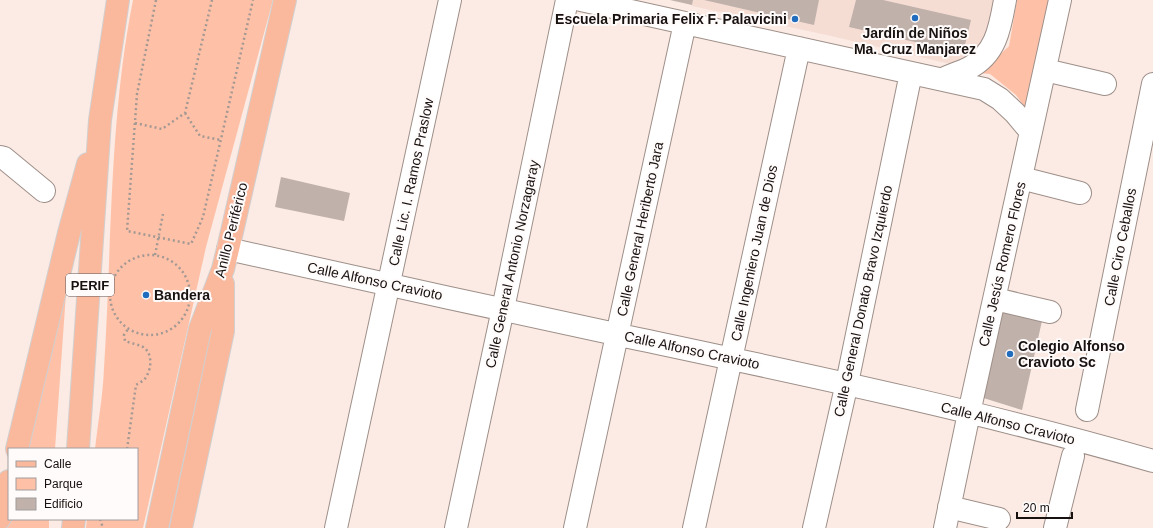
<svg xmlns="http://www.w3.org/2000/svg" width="1153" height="528" font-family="Arial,sans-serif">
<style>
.built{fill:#f5ddd4}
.green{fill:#fec1a8}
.building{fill:#c0b1ab}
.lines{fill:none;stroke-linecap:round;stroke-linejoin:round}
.minor-casing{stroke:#9e8f89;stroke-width:24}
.primary-casing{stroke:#d1cfcf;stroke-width:24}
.path{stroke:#a49893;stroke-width:2.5;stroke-dasharray:2 3;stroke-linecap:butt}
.minor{stroke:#fff;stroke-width:22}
.primary{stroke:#fab99d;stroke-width:22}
.poi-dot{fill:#216cbc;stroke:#fffbfa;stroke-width:1.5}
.labels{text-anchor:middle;stroke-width:4;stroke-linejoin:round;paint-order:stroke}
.shield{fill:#fffbfa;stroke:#5d5756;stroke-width:1}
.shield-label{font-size:13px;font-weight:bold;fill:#17110f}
.poi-label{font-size:14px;font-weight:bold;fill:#17110f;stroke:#fffbfa;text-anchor:start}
.street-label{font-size:14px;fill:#17110f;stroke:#fffbfa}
</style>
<rect width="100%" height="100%" fill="#fbebe4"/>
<path class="built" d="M693,0H999L979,53L950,64L831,36L692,6Z"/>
<path class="green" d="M133,0H273L206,247L143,528H86L87,519H137V449H95C98,422 103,395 104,368C112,245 109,121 133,0Z
M1017,0H1054L1029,113L1016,95L990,74L969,72L988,66L1009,46Z
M68,265L55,449H22Z
M9,519H49V528H3Z"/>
<path class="building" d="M670,0H693L692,5Z
M704,0H819L814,25Z
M856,0H883L971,20L963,53L849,27Z
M281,177L350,193L344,221L275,207Z
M998,300L1044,312L1022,410L977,396Z"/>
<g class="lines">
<g class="minor-casing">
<path id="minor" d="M581,0L984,89L1000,99L1015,113L1031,132
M1045,70L1105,84
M943,79C951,75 961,72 969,68C996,54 1000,28 1005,0
M0,157L4,158L44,191
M1021,178L1080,193
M228,249C359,278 489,307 620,335C798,373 977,410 1153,461
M995,299L1050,312
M1087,410L1153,84
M949,507L999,519
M336,528L450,0
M456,528L503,309L567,0
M575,528L685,23
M694,528L799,48
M814,528L847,383L911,73
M945,528L969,413L1060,0
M1055,528L1073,456"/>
</g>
<g class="primary-casing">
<path id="primary" d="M17,449L69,233L88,164
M78,449L100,120L118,0
M0,518L9,481
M73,528L74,519
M157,528L200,329L223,269L228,249L285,0
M181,528L223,331V284"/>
</g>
<path class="path" d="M156,0L137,94L127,231L191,244L203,217L253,0
M185,113L200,136L221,140
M135,123L162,129L185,113L212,0
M110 295a40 40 0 1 1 80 0a40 40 0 1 1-80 0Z
M155,255L163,214
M127,449L136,385C139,383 144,381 146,377C152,368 153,351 141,346C136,344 130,343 125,341L124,335L128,329
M100,519L103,528"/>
<use href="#minor" class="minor"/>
<use href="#primary" class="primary"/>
</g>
<g class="poi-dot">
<circle cx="915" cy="18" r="4"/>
<circle cx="795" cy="19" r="4"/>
<circle cx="146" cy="295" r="4"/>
<circle cx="1010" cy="354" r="4"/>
</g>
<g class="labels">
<rect class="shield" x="66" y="274" width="48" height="22" rx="3"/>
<g class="shield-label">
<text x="90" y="290">PERIF</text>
</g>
<g class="poi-label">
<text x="787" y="24" text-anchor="end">Escuela Primaria Felix F. Palavicini</text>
<text x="915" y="38" text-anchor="middle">Jardín de Niños<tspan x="915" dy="16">Ma. Cruz Manjarez</tspan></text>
<text x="154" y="300">Bandera</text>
<text x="1018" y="351">Colegio Alfonso<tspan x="1018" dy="16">Cravioto Sc</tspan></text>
</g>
<g class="street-label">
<text transform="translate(411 182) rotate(-78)" y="5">Calle Lic. I. Ramos Praslow</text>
<text transform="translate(640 229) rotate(-78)" y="5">Calle General Heriberto Jara</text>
<text transform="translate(231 230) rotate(-76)" y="5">Anillo Periférico</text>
<text transform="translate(1120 247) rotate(-79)" y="5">Calle Ciro Ceballos</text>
<text transform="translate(754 253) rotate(-78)" y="5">Calle Ingeniero Juan de Dios</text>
<text transform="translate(512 264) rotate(-78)" y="5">Calle General Antonio Norzagaray</text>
<text transform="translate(1002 264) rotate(-77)" y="5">Calle Jesús Romero Flores</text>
<text transform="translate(375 281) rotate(12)" y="5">Calle Alfonso Cravioto</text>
<text transform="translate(863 301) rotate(-78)" y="5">Calle General Donato Bravo Izquierdo</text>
<text transform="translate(692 350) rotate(12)" y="5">Calle Alfonso Cravioto</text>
<text transform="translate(1008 423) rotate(14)" y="5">Calle Alfonso Cravioto</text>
</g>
</g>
<rect x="8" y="448" width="130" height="72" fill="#fffbfa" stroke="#a29d9c"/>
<rect x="16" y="461" width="20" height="6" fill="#fab99d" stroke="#a29d9c"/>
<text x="44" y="468" font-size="12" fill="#17110f">Calle</text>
<rect x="16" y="478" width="20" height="12" fill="#fec1a8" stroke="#a29d9c"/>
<text x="44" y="488" font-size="12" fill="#17110f">Parque</text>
<rect x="16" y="498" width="20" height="12" fill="#c0b1ab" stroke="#a29d9c"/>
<text x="44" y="508" font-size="12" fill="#17110f">Edificio</text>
<path d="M1017 512v6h55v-6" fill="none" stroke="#17110f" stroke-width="2"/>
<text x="1023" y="512" font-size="12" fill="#17110f" stroke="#fffbfa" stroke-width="3" paint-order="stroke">20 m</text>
</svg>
